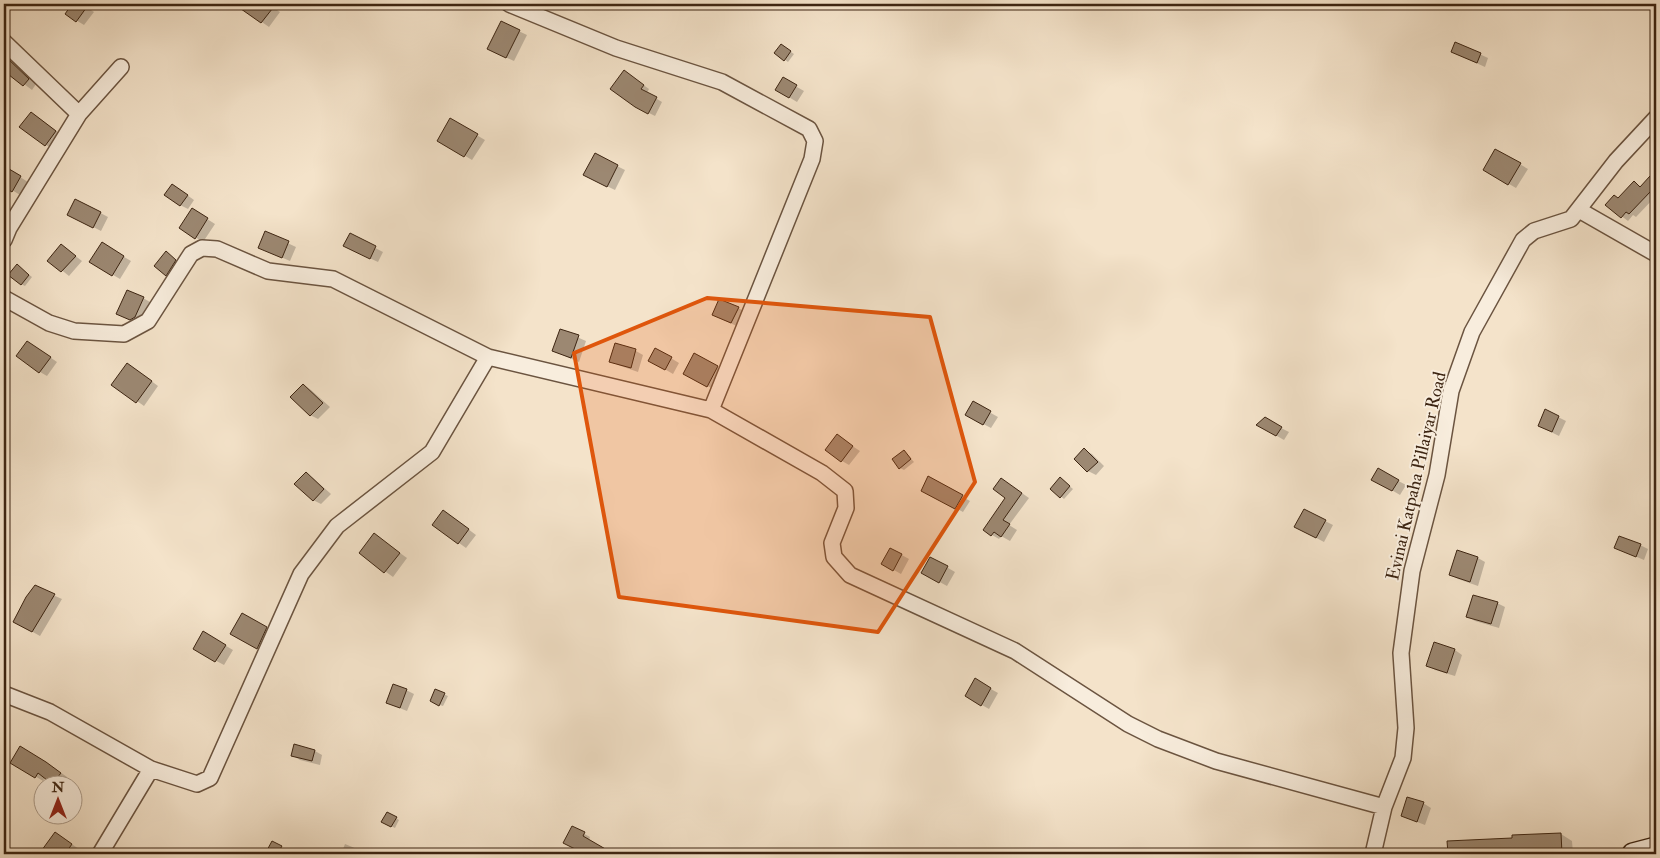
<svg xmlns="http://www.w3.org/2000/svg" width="1660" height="858" font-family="'IM FELL Double Pica',serif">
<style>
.shadow{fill:#0003}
.building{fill:#9c8872;stroke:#3d2512}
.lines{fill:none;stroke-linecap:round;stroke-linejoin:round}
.minor-casing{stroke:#6b5440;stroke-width:18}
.secondary-casing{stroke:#3d2512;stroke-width:24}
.minor{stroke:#f8eddd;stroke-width:15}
.secondary{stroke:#f8eddd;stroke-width:21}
.marked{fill:#df560c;fill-opacity:0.2;stroke:#df560c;stroke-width:4;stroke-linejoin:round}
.labels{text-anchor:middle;stroke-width:4;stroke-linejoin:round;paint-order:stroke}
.street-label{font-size:18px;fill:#3d2512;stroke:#f8eddd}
</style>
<rect width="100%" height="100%" fill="#f4e3ca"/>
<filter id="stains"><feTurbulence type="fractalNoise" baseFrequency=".004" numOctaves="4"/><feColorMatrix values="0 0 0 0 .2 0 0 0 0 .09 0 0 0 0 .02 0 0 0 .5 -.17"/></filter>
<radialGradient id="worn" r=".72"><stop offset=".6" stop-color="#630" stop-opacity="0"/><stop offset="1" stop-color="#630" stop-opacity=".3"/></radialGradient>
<path class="shadow" d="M74,4H82L94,12L84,25L66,14Z
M241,4H268L280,12L269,27L239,6Z
M502,23L527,35L514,61L496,53Z
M1456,43L1488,58L1485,67L1452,52Z
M785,48L794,54L788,62L776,53Z
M6,59L14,63L36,84L32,90L4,69V62Z
M631,76L649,89L647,93L662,102L655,116L643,110Z
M783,79L804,91L797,102L777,90Z
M39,118L63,136L53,149L46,145Z
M451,120L485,140L472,160L439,140Z
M1496,150L1528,169L1516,188L1485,170Z
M617,166L625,170L615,190L592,179Z
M4,167L28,182L20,195L4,185Z
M1650,177L1656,181V196L1636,217L1633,215L1628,221L1607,205L1619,199L1634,183L1642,187Z
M180,190L194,200L188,209L180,205Z
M76,200L108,217L101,231L76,218Z
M193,210L215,224L203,242L195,237Z
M266,233L296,247L290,261L260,248Z
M350,235L383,252L378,262L352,250Z
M102,244L131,261L120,279L91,262Z
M61,245L82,261L69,276L49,260Z
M166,253L183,265L174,279L166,275Z
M20,268L32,277L25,286L21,284Z
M143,298L150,302L142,321L139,323L125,317Z
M738,308L746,312L739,327L721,319Z
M561,330L586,341L579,362L553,351Z
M616,344L636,351L643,355L638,372L618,365L611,361Z
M35,347L57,362L47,376L40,372Z
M656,349L679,363L673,374L649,360Z
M695,355L725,372L715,390L685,374Z
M135,369L158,386L144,406L137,401Z
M304,385L311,390L330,407L318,419L310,415Z
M973,403L998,417L991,428L966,415Z
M1546,411L1566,421L1559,436L1539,426Z
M1258,425L1281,428L1289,432L1284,440Z
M837,436L860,451L849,465L842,461Z
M1084,450L1092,454L1104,466L1096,475L1088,471Z
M904,451L914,462L904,470L900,468Z
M1378,470L1406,485L1400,495L1373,479Z
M306,474L313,478L331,494L321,504L313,500Z
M928,478L970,501L963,512L923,490Z
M1063,481L1073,489L1064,499L1052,489Z
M1009,484L1029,498L1009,525L1017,530L1010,541L1001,536L999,539L992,535L1006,497Z
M444,511L476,535L466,548L434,525Z
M1325,521L1333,525L1324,542L1303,531Z
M375,535L407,558L393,577L360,553Z
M1640,545L1648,549L1644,560L1616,548Z
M891,549L909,559L901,574L883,564Z
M1457,552L1478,558L1485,562L1478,586L1458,579L1450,575Z
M931,558L955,572L947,586L923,573Z
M35,587L62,599L40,636L22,626Z
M1497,603L1505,607L1499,628L1475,621L1468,617Z
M242,615L274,633L265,652L232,633Z
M204,633L233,650L224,665L194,649Z
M1455,650L1462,655L1455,676L1435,670L1427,665Z
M975,680L998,693L989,709L966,696Z
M406,690L414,694L407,711L387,703Z
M436,691L448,696L443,706L434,703Z
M295,746L315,751L322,755L320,765L300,760L292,755Z
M20,748L53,767L67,777L60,786H57L45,777L43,781L12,762Z
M1423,803L1431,808L1425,825L1402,816Z
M387,813L399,820L395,828L383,822Z
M573,828L590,837L589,840L615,854H586L565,843Z
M55,833L79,849L75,854H41Z
M1561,834L1572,841L1573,854H1449V842L1513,839Z
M273,842L284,849L282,854H267Z
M345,844L369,854H341Z"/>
<path class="building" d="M72,4H89L76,22L65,14Z
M234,4H276L261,23Z
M501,21L520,30L506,58L487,49Z
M1455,42L1481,53L1477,63L1451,52Z
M781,44L791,51L784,61L774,53Z
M4,55L29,79L23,86L4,71Z
M624,70L644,85L641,89L657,97L648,114L635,107L610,89Z
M783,77L797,85L789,98L775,90Z
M31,112L56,131L45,146L19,127Z
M450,118L478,134L464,157L437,141Z
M1495,149L1521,163L1508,185L1483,170Z
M595,153L618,165L607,187L583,175Z
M4,166L21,176L12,192L4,187Z
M1650,176L1656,181V196L1651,191L1629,214L1626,212L1621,218L1605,205L1614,195L1618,198L1634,181L1640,187Z
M172,184L188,195L180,206L164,195Z
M75,199L101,212L93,228L67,215Z
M192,208L208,218L195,239L179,228Z
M265,231L289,241L282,258L258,248Z
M350,233L376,246L370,259L343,246Z
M102,242L124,256L112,276L89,262Z
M61,244L76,256L61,272L47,261Z
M166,251L176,260L166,276L154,266Z
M17,264L29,275L21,285L8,275Z
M127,290L144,297L135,317L130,320L116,314Z
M719,299L739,307L731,323L712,315Z
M560,329L579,335L571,358L552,351Z
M27,341L51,357L39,373L16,356Z
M615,343L636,349L631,368L609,362Z
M655,348L672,357L665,370L648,361Z
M694,353L718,366L707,387L683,374Z
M127,363L152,381L136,403L111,385Z
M303,384L323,403L310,416L290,397Z
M973,401L991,411L983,425L965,415Z
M1545,409L1559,416L1552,432L1538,426Z
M1265,417L1282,427L1276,436L1256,425Z
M837,434L853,446L841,462L825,450Z
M1084,448L1098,462L1087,472L1074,459Z
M904,450L911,459L899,469L892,459Z
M1378,468L1399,480L1392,491L1371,480Z
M306,472L324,489L313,501L294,484Z
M928,476L963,495L955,509L921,491Z
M1060,477L1070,486L1060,498L1050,489Z
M1001,478L1022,493L1003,520L1010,524L1001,537L994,532L991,536L983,530L1005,498L993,489Z
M1304,509L1326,520L1316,538L1294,527Z
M443,510L469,529L458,544L432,525Z
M374,533L400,553L384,573L359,553Z
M1619,536L1641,544L1636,557L1614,548Z
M890,548L902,554L893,571L881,564Z
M1457,550L1478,557L1470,582L1449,575Z
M930,557L948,566L939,583L921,573Z
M35,585L55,594L32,632L13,622L26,597Z
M1473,595L1498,602L1491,624L1466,617Z
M242,613L267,627L257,649L230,634Z
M203,631L226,645L215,662L193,649Z
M1434,642L1455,649L1447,673L1426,666Z
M975,678L991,688L981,706L965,696Z
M393,684L407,689L400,708L386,703Z
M435,689L445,693L439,706L430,701Z
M294,744L315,750L312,761L291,756Z
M20,746L46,762L61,773L52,784L38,773L35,778L10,763Z
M1407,797L1424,802L1417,822L1401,816Z
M387,812L397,817L391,827L381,822Z
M572,826L585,832L583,836L614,854H585L563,843Z
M55,832L72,844L65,854H39Z
M1561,833L1562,854H1448L1447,841L1512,838V835Z
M272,841L282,846L277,854H265Z"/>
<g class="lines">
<g class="minor-casing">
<path id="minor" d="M509,4L616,48L722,82L809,129L815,141L812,159L711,410
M4,42L79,114
M1579,210L1656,254
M4,240L9,228L79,114L121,67
M4,298L49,323L74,331L124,334L148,321L191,254L202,248L217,249L268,271L333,279L488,357L711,410L822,473L845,491L846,508L832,543L834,557L850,575L1015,651L1128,724L1158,739L1216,761L1384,807
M4,694L50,712L151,769L197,784L210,778L301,574L337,526L432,452L488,357
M100,854L151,769
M1373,854L1384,807L1403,758L1406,728L1401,653L1412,571L1437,475L1451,391L1472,332L1523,240L1534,231L1571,219L1616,161L1656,118"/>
</g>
<g class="secondary-casing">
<path id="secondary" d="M1633,854L1656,848"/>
</g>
<use href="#minor" class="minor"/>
<use href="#secondary" class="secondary"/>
</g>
<path class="marked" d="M707,298L930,317L975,482L878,632L619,597L574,353Z"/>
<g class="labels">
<g class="street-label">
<text transform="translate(1416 476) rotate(-77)" y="6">Evinai Katpaha Pillaiyar Road</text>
</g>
</g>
<rect width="1660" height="858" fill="none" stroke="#f4e3ca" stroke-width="20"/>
<rect x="5" y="5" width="1650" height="848" fill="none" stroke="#3d2512" stroke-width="2.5"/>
<rect x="10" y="10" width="1640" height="838" fill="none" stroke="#3d2512"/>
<g transform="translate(58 800)"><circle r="24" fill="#f8eddd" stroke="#ad9d8c"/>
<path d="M0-4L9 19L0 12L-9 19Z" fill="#8f2418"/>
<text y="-8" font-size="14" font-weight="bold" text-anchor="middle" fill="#3d2512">N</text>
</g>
<rect width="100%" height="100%" filter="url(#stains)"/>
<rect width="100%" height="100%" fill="url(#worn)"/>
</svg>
